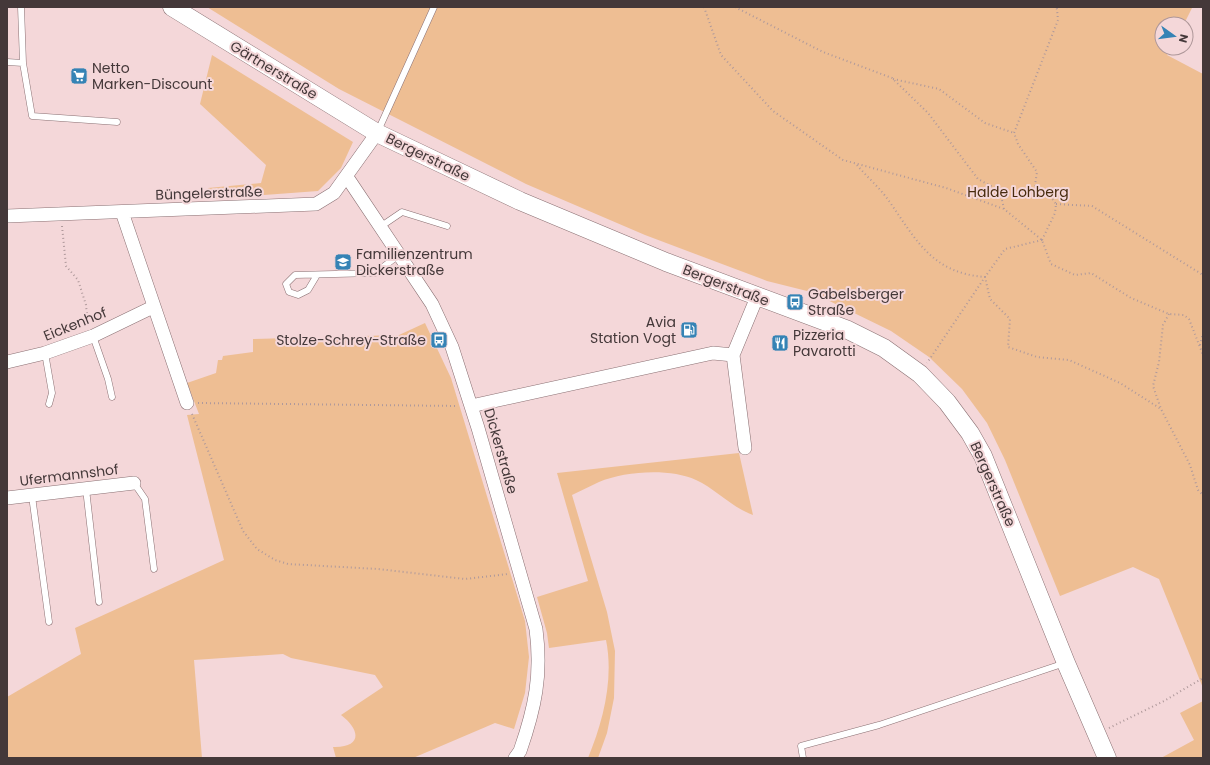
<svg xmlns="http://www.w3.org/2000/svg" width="1210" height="765" font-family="Poppins,sans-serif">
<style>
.green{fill:#eebe93}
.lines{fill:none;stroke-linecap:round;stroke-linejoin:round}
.service-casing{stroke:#8a7073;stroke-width:7}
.minor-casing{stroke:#8a7073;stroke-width:14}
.secondary-casing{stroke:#8a7073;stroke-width:19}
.path{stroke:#af999b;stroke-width:2;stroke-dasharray:1 3;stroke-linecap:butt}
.service{stroke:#fff;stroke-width:6}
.minor{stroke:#fff;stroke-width:13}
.secondary{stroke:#fff;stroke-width:18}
.labels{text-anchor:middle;stroke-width:4;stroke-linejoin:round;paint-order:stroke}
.poi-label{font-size:14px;fill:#443839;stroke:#f4d7d9;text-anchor:start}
.street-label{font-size:14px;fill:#443839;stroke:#f4d7d9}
.park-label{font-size:14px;fill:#472b0e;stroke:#f4d7d9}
</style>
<rect width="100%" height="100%" fill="#f4d7d9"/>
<path class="green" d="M207,7L1192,8L1184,24H1162V48H1171L1167,55L1203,74V688L1159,579L1133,567L1060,596L1005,460L987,423L962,389L929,357L891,331L811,292L767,281L645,235L526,184L339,89Z
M212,55L353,142L341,168L318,191L208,199V188L261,183L266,165L200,104Z
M425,323L451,378L525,621L529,657L525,693L514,729L495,723L413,758H336L333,747C362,748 361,730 341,715L383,687L375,675L291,658L283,654L194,660L202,758H7V697L81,654L75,628L224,560L187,415L199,414L187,383L216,373L218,360H222L223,356L253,352V339L399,335Z
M739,453L753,515C731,507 716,489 696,480C670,468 625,471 599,482C590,486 581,491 572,495L607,612L615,651L614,698L607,733L598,758H588C603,722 614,679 606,640L549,648L547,633L537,597L588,581L557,473Z
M1203,701V758H1161L1194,740L1180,713Z"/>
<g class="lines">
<g class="service-casing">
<path id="service" d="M21,7L23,63L32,116L117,122
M7,62L23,63
M378,131L434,7
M380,227L402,212L447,226
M317,275L308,290L298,295L289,292L286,284L295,275L375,273L399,255
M93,336L108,379L112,397
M45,353L52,393L49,404
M134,483L145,499L154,569
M86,489L99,602
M32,496L49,622
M803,758L801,746L879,725L1065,663"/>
</g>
<g class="minor-casing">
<path id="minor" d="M347,177L432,304L452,347L478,428L536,629C542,675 535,708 520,751L515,758
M122,212L187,403
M7,216L316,204L334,193L377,133
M7,362L45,353L93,336L153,307
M471,406L713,353L733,355
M745,448L733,355L757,297
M7,498L134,483"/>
</g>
<g class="secondary-casing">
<path id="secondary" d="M172,7L377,133L520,201L666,262L848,330L884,348L920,374L947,402L970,433L983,456L1066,663L1107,758"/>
</g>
<path class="path" d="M704,7L721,55L773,111L843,160L946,188L1004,209
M735,7L823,52L892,78L928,113L978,179L1000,191L1004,209L1042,240L1051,264L1075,275L1091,273L1131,298L1169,314L1184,315L1189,319L1203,355
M893,79L939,89L985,123L1014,133
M857,165C867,177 880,188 889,201C917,241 932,273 985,277L927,363
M1056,204L1092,206L1203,275
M62,226L66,266L78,280L86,305L88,326
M1042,240L1005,249L985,277L990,299L1010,319L1008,347L1037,357L1069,360L1120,383L1161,409
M1042,240L1055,213L1056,204L1048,193L1039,191L1035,185L1037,172L1018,144L1014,133L1058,20L1057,9L1055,7
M1169,314L1163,325L1159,362L1153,386L1161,409L1190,465L1198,490L1203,495
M1200,345L1203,333
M198,403L458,406
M192,414L243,531L257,549L275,560L288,564L378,569L465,579L508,574
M1109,728L1164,701L1203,678"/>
<use href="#service" class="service"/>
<use href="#minor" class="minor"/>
<use href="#secondary" class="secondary"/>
</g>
<defs>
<g id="supermarket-square" transform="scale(0.9)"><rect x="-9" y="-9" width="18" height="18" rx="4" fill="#3583b5" stroke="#f4d7d9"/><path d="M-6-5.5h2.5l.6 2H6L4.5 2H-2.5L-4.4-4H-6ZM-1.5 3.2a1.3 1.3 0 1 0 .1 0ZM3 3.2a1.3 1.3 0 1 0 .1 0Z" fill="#fff"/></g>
<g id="school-square" transform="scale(0.9)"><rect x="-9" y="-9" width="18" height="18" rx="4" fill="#3583b5" stroke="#f4d7d9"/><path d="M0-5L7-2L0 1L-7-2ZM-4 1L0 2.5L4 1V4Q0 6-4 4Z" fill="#fff"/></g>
<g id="bus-square" transform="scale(0.9)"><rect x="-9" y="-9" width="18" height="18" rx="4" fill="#3583b5" stroke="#f4d7d9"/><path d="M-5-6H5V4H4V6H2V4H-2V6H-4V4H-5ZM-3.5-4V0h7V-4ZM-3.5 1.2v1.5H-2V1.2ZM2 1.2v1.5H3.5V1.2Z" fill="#fff"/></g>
<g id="fuel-square" transform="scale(0.9)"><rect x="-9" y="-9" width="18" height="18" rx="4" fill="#3583b5" stroke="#f4d7d9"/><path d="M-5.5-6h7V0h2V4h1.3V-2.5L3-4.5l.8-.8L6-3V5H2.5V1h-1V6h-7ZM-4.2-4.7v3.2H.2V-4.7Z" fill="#fff"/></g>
<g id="restaurant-square" transform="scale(0.9)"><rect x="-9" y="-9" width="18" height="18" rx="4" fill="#3583b5" stroke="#f4d7d9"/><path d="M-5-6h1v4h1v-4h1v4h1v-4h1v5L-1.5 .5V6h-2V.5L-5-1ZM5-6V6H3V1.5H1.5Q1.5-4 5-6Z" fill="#fff"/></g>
</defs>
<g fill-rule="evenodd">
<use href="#supermarket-square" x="79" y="76"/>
<use href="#school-square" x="343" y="262"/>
<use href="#bus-square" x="795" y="302"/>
<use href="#fuel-square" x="689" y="330"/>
<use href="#bus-square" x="439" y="340"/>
<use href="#restaurant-square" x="780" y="343"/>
</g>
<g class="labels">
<g class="poi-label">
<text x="92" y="73">Netto<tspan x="92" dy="16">Marken-Discount</tspan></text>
<text x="356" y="259">Familienzentrum<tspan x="356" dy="16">Dickerstraße</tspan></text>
<text x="808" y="299">Gabelsberger<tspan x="808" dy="16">Straße</tspan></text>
<text x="676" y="327" text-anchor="end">Avia<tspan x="676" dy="16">Station Vogt</tspan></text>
<text x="793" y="340">Pizzeria<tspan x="793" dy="16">Pavarotti</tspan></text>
<text x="426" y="345" text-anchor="end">Stolze-Schrey-Straße</text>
</g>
<g class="street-label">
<text transform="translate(274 70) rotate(31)" y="5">Gärtnerstraße</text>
<text transform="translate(428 157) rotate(26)" y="5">Bergerstraße</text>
<text transform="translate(209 193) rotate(-2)" y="5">Büngelerstraße</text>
<text transform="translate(726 285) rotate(21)" y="5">Bergerstraße</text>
<text transform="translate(75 324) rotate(-22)" y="5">Eickenhof</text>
<text transform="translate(501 451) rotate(74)" y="5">Dickerstraße</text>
<text transform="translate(69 475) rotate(-7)" y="5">Ufermannshof</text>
<text transform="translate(993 484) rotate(66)" y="5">Bergerstraße</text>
</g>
<g class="park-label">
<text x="1018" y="197">Halde Lohberg</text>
</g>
</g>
<rect width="1210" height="765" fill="none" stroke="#443839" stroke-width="16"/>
<g transform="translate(1174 36) rotate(104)"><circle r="19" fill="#f4d7d9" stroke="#ae9799"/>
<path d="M0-3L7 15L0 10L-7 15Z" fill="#3583b5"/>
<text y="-6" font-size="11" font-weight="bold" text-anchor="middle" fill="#443839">N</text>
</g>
</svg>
